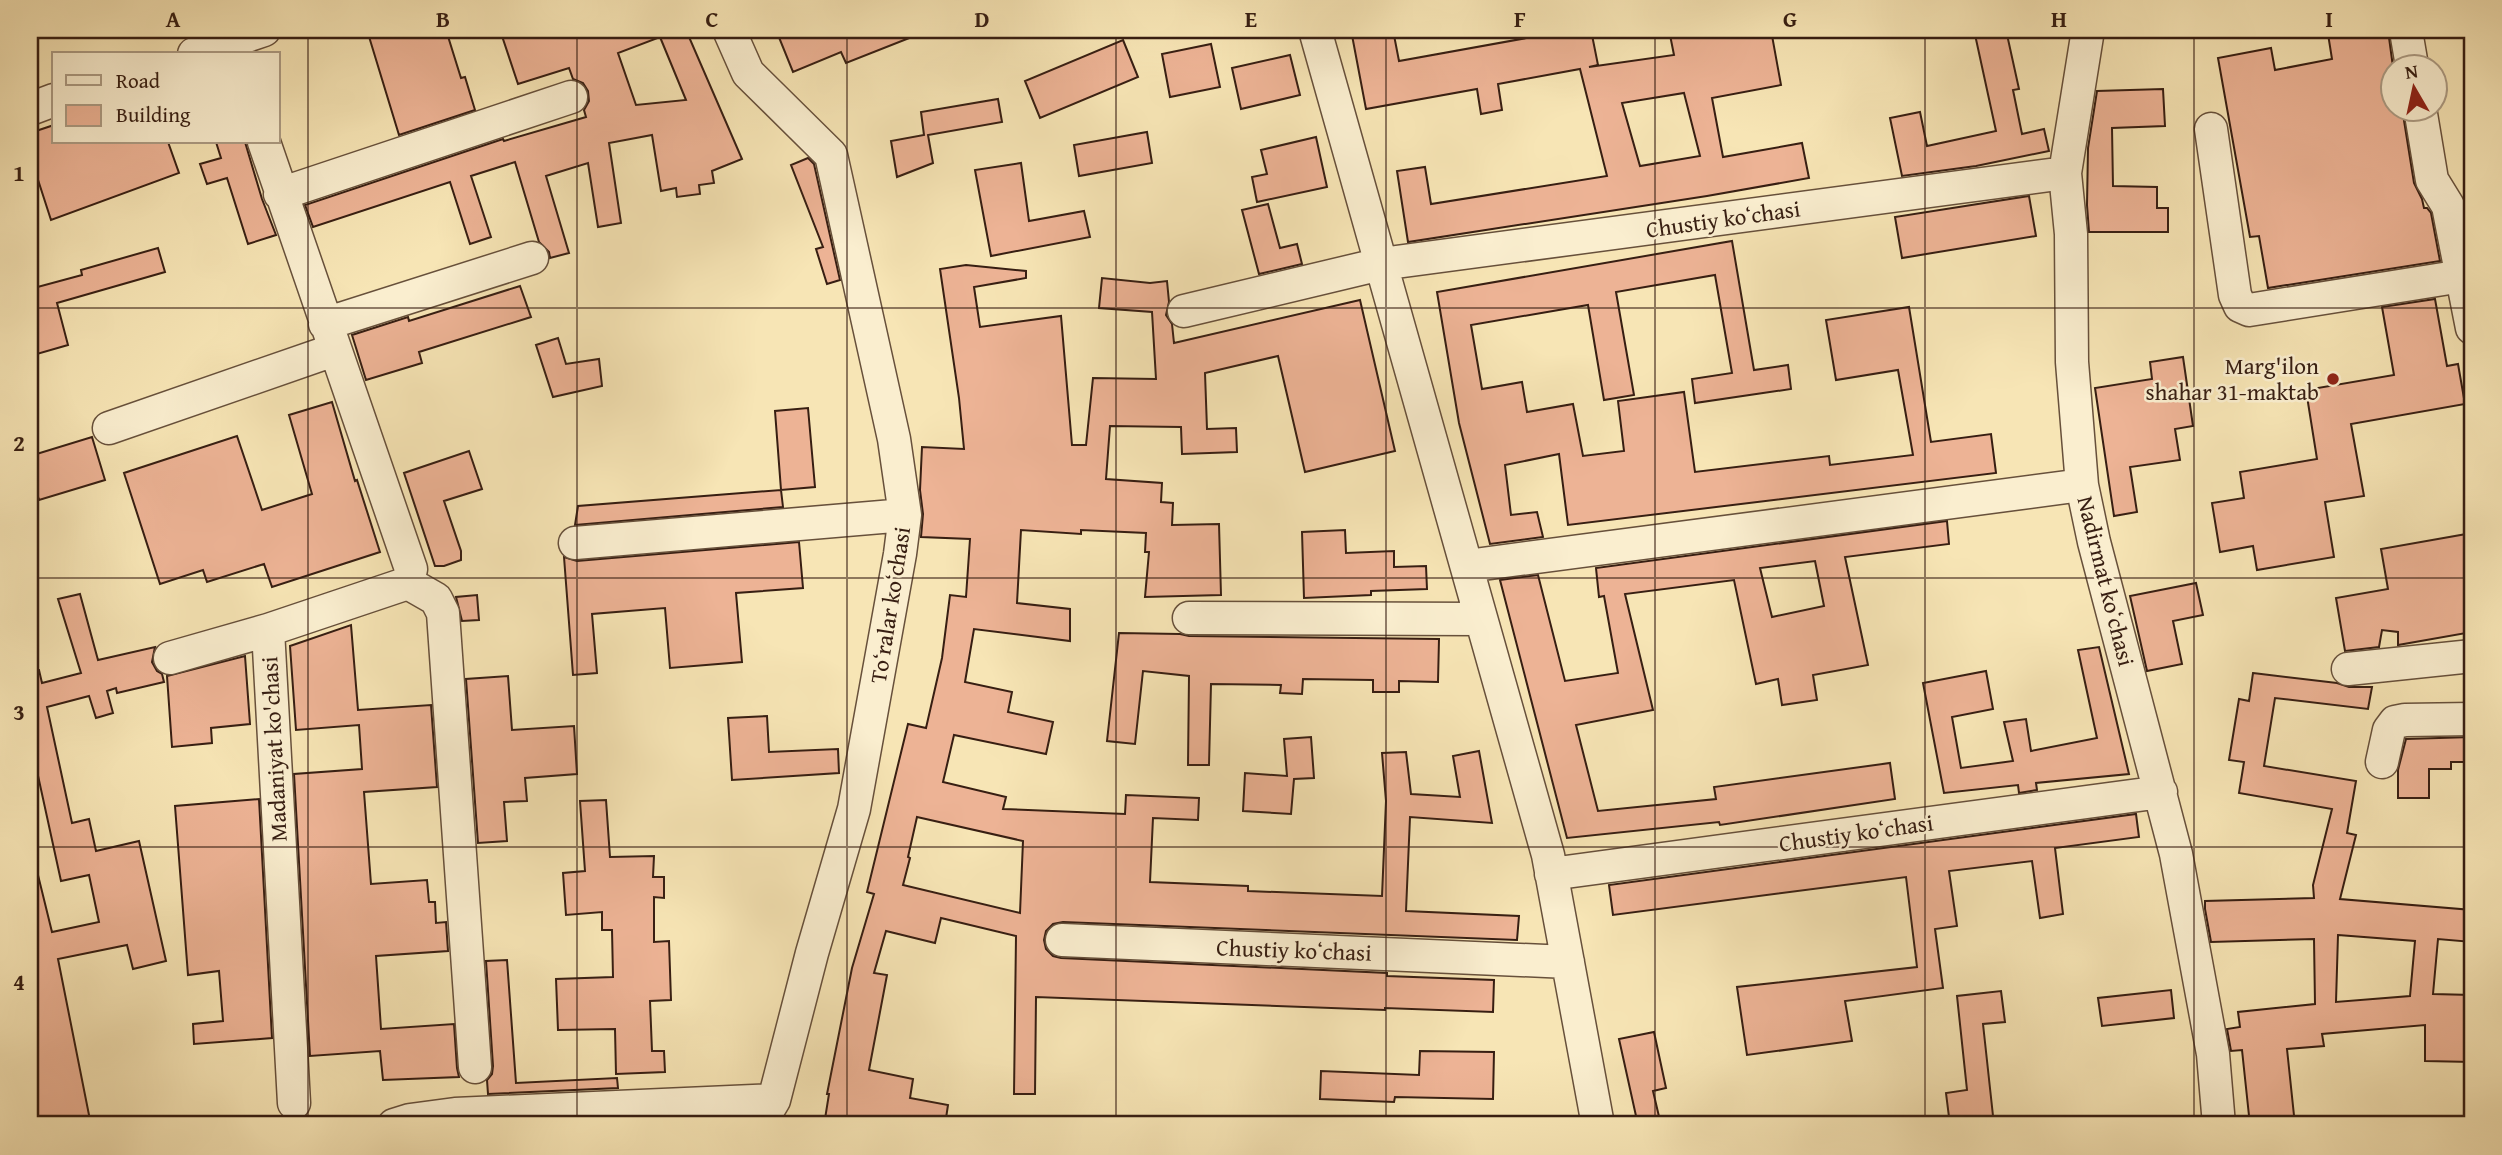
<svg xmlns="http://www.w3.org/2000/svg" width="2502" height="1155" font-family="'Gentium Book Plus',serif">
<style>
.building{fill:#edb395;stroke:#371e12;stroke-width:2;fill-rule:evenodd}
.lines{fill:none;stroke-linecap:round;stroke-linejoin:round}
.minor-casing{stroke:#67503b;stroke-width:35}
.minor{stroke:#faeecf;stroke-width:32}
.grid{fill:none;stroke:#371e12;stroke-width:2;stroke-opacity:0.55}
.poi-dot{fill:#8f2418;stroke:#faeecf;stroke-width:2.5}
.labels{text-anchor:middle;stroke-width:5;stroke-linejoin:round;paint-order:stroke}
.street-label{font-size:23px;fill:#371e12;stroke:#faeecf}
.poi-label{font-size:23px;fill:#371e12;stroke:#faeecf;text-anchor:end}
.neatline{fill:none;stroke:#371e12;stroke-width:2.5}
.grid-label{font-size:23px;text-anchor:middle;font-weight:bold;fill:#371e12}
</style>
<rect width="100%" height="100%" fill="#f7e5b5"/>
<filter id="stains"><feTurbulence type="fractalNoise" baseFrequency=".00286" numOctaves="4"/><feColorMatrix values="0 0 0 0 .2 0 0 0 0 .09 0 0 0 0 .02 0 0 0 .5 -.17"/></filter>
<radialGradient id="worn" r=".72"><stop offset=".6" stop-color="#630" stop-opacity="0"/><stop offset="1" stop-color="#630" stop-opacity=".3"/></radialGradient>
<path class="building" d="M367,30H446L461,78L465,77L475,110L399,135Z
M500,30H686L742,159L712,171L714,183L699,185L700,194L677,197L676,188L661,191L652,135L609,143L621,223L598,227L588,163L546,176L569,253L550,258L549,252L539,242L515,162L471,176L491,237L470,244L450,182L313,227L305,205L503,139L504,141L586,117L584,110L589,101L588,91L583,83L573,79L569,68L518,84ZM660,37L686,100L636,105L618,53Z
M776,30H927V31L846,63L841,52L793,72Z
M1351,30H1393L1399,61L1571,30H1591L1598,65L1589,67L1674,55L1669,30H1690L1691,36L1725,30H1771L1781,85L1712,98L1723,157L1802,143L1809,178L1707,196L1408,242L1397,171L1425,167L1431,204L1607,176L1580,69L1498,84L1502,110L1481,114L1477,89L1366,109ZM1684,93L1700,156L1640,166L1622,103Z
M1974,30H2006L2019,89L2013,90L2022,134L2044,129L2049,151L1976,166L1902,176L1890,118L1920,112L1927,146L1996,131Z
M2350,30H2388L2393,67V108H2402L2414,183L2422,199L2424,208H2427L2431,213L2440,261L2268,288L2259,236L2250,237L2218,58L2271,48L2275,70L2332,59L2328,34Z
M1123,40L1138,77L1040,118L1025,81Z
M1211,44L1220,87L1170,97L1162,54Z
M1290,55L1300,95L1241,109L1232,68Z
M2163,89L2165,126L2112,128L2113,186L2157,187V208H2168V232H2089L2087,205L2088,148L2097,91Z
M998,99L1002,122L928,135L933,163L897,177L891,141L924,135L921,112Z
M54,125V142H168L179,173L51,220L30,155V133Z
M1147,132L1152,163L1079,176L1074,145Z
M1316,137L1327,187L1257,202L1252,177L1267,174L1261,150Z
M216,142H245L262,199L276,235L248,244L227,178L207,184L200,164L221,158Z
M808,158L814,164L840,280L827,284L816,249L823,247L791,165Z
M1021,163L1029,221L1084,211L1090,237L991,256L975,170Z
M2029,196L2036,236L1902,258L1895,217Z
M1268,204L1280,248L1297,244L1302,264L1259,274L1242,210Z
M1732,241L1754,370L1788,365L1791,389L1695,403L1692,379L1732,373L1715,275L1616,292L1634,395L1604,400L1588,305L1471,325L1482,389L1522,382L1527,412L1573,404L1583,456L1624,451L1618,401L1684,392L1695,472L1829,456L1830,465L1913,455L1898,370L1836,380L1826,320L1909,307L1931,442L1991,434L1996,473L1568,525L1559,454L1505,465L1511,515L1537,512L1543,537L1490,544L1459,423L1437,292Z
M158,248L165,272L57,303L68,345L30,356V289L82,275L81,270Z
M966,265L1026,271V278L974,287L980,327L1061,316L1072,445H1086L1093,378L1156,379L1152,312L1099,308L1102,278L1150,283L1167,281L1169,302L1166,315L1172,324L1174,343L1360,300L1395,451L1305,472L1278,356L1205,373L1207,429L1236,428L1237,452L1182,454L1181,427L1110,426L1106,479L1162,483L1161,502L1173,503L1172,525L1219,524L1221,595L1145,597L1149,552H1145L1146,533L1081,530V534L1021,530L1017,603L1070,609V641L974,629L965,682L1012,692L1008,712L1053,722L1046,754L954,735L943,782L1006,797L1003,809L1125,814L1126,795L1199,798L1198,820L1153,818L1150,882L1248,886V891L1382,896L1386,801L1382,753L1406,752L1411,794L1460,797L1453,756L1479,751L1492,823L1410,817L1406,911L1519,916L1517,940L1063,922L1053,924L1046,931L1044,940L1046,949L1053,956L1061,958L1387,973V976L1494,980L1493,1012L1385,1008V1010L1036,997L1035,1094H1014L1016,936L941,918L935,943L886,931L874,973L887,975L869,1070L913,1079L910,1098L948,1105L945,1125H824L829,1094H827L852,968L874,894L867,892L908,724L926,728L942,658L950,595L966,597L970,539L921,537L923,514L920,490L922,447L964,449L959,398L940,269ZM917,817L1023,841L1020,913L903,885L910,858L908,857Z
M520,286L531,317L419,352L422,363L366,380L352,335L408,317L409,321Z
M2435,299L2447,366L2458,364L2465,404L2351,424L2364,496L2325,502L2334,557L2257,570L2253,546L2220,552L2212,503L2244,498L2240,472L2317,459L2306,390L2394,375L2382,307Z
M558,338L566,364L599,359L602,386L553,397L536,345Z
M2183,357L2193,426L2175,429L2180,460L2130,467L2137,512L2114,516L2095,388L2152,379L2150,362Z
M332,402L355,481L357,480L380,552L272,587L264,564L207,582L203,570L160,584L124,473L237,436L262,510L312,494L289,415Z
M808,408L815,487L781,490L775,411Z
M92,437L105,480L39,500L30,470V456Z
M469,451L482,489L444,501L461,551V560L444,566H435L404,473Z
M781,490L783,507L575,525L578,506Z
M1947,521L1949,544L1845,557L1868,665L1813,675L1817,700L1782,705L1778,679L1756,684L1734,580L1625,594L1653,710L1576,725L1598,811L1716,799L1714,787L1890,763L1895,799L1720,825L1719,822L1567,838L1500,580L1538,575L1565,681L1618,673L1604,596L1599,597L1596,568ZM1815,561L1824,606L1772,617L1760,568Z
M1345,530L1346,553L1394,551V567L1426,566L1427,589L1371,591V595L1304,598L1302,532Z
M2472,533V632L2398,645V632L2382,630L2379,647L2345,651L2336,598L2388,589L2381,549Z
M799,542L803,588L736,593L742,662L670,668L665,608L592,614L597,673L573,675L564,557L577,561Z
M2196,583L2203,615L2173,621L2182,664L2147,671L2130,596Z
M80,594L98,660L155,647L152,662L157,671L162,674L164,682L117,693L116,688L107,691L113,713L96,718L89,696L47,707L72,823L89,819L96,851L139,841L166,961L133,969L127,945L58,959L91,1125H30V876L38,875L52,932L99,922L89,875L61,881L30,739V671L39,670L42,683L81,673L58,599Z
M477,595L479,620L462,621L456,597Z
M351,625L358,710L431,705L437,787L364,792L371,884L427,880L429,902H435L436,923L446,922L448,951L376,956L381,1029L454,1024L457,1068L459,1077L383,1080L380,1051L310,1056L294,774L362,769L359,725L296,730L290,646Z
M1119,633L1180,634L1189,636L1439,639L1438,682L1399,681V692H1373V680L1303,679L1302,694L1280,693L1281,685L1211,684L1209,765H1188L1189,676L1143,671L1135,744L1107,741Z
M2099,647L2129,774L2036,783L2037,790L2019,793L2018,785L1944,793L1923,683L1986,671L1993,709L1952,717L1961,768L2013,761L2004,722L2026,719L2031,751L2097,738L2078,650Z
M245,656L250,724L211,728L212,743L172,747L167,676Z
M2253,673L2337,683L2349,687H2372L2368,709L2275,698L2264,766L2356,781L2347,833L2356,835L2340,899L2472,910V942L2438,939L2433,994L2472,995V1062L2425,1061V1025L2322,1034L2324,1046L2287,1049L2295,1125H2250L2242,1050L2231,1051L2227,1029L2240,1027L2238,1012L2315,1004L2314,939L2211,942L2205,909V901L2314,898L2313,885L2332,809L2239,793L2244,762L2229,760L2239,699L2249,701ZM2338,935L2415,941L2410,996L2336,1002Z
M508,676L512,730L574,726L577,774L525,778L527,801L504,802L507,841L478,843L466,679Z
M767,716L769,752L838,749L839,773L732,780L728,718Z
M1311,737L1314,778L1294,779L1291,814L1243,811L1245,773L1287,776L1284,739Z
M2472,737V762H2451V769H2429V798H2398V770L2406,739Z
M259,799L272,1038L194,1044L193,1024L223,1021L219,971L188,975L175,806Z
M606,800L610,857L654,856L653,877H664V898L654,897V942L669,941L671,1000L650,1001L652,1051H664L665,1072L616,1074L615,1029L558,1030L556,979L613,977L612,930H602V912L566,915L563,873L585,871L580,801Z
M2136,814L2139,837L2055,848L2063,914L2040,918L2032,861L1949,871L1957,926L1935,929L1943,988L1845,1001L1852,1041L1747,1055L1737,987L1917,967L1906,877L1613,915L1609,885Z
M507,960L516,1083L617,1078L618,1088L488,1094L487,1080L492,1074L493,1066L486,961Z
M2171,990L2174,1018L2102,1026L2098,998Z
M2001,991L2005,1022L1983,1024L1994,1125H1950L1946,1093L1967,1090L1957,996Z
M1654,1032L1666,1088L1653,1091L1661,1125H1638L1619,1039Z
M1420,1051L1494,1052L1493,1099L1395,1097L1394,1102L1320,1099L1321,1071L1419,1075Z"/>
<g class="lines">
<g class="minor-casing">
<path id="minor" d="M729,30L748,73L831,155L894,439L905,515L900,554L854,809L812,953L774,1100L759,1125
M1315,30L1548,855L1598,1125
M2088,30L2065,173L2071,234L2072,362L2082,485L2094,542L2176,854L2213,1054L2219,1125
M2406,31L2412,66
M194,54L264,30
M2420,108L2432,180L2448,206L2472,328
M30,109L54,100
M2211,129L2235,295L2240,306L2249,310L2462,276
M264,142L411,569L408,583L268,630L294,1103
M280,194L571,97
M1184,311L1381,264L2065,173
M325,324L532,258
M109,428L334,350
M575,543L905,515
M1467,566L2082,485
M408,583L436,599L443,613L475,1067
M1189,618L1481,619
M170,658L268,630
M2348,669L2472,656
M2382,762L2389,730L2395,722L2405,720L2472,719
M1551,874L2161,792
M1062,940L1568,962
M394,1125L410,1120L455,1114L774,1100"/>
</g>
<use href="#minor" class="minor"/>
</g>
<path class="grid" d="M308,30V1125M577,30V1125M847,30V1125M1116,30V1125M1386,30V1125M1655,30V1125M1925,30V1125M2194,30V1125M30,308H2472M30,578H2472M30,847H2472"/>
<circle class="poi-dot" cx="2333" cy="379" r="7"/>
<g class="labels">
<g class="street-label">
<text transform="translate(1723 219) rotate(-8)" y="8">Chustiy koʻchasi</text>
<text transform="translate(2106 581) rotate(76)" y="8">Nadirmat koʻchasi</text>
<text transform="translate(890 605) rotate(-81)" y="8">Toʻralar koʻchasi</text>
<text transform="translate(274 749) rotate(-93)" y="8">Madaniyat ko'chasi</text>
<text transform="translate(1856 833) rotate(-8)" y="8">Chustiy koʻchasi</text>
<text transform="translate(1294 950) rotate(2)" y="8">Chustiy koʻchasi</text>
</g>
<g class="poi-label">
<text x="2319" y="374">Marg'ilon<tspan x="2319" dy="26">shahar 31-maktab</tspan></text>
</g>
</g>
<rect width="2502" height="1155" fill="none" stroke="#f7e5b5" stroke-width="77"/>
<rect x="52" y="52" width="228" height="91" fill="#faeecf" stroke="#ac9b83" stroke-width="2"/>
<rect x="66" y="75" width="35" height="10" fill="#faeecf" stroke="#ac9b83" stroke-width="2"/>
<text x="116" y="88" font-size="21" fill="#371e12">Road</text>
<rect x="66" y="105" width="35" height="21" fill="#edb395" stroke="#ac9b83" stroke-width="2"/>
<text x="116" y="122" font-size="21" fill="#371e12">Building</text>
<g transform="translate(2414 88) rotate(351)"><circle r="33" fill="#faeecf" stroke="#ac9b83" stroke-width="2"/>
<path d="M0-5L12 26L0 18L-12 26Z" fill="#8f2418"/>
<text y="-10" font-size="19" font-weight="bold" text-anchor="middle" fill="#371e12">N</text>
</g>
<rect x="38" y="38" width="2426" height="1078" class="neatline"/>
<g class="grid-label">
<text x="173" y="27">A</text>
<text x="443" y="27">B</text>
<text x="712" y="27">C</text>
<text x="982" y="27">D</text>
<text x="1251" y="27">E</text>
<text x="1520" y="27">F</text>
<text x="1790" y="27">G</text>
<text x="2059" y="27">H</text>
<text x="2329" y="27">I</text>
<text x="19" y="181">1</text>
<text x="19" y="451">2</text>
<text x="19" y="720">3</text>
<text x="19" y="990">4</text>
</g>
<rect width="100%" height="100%" filter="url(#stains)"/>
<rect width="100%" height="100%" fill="url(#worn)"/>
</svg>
